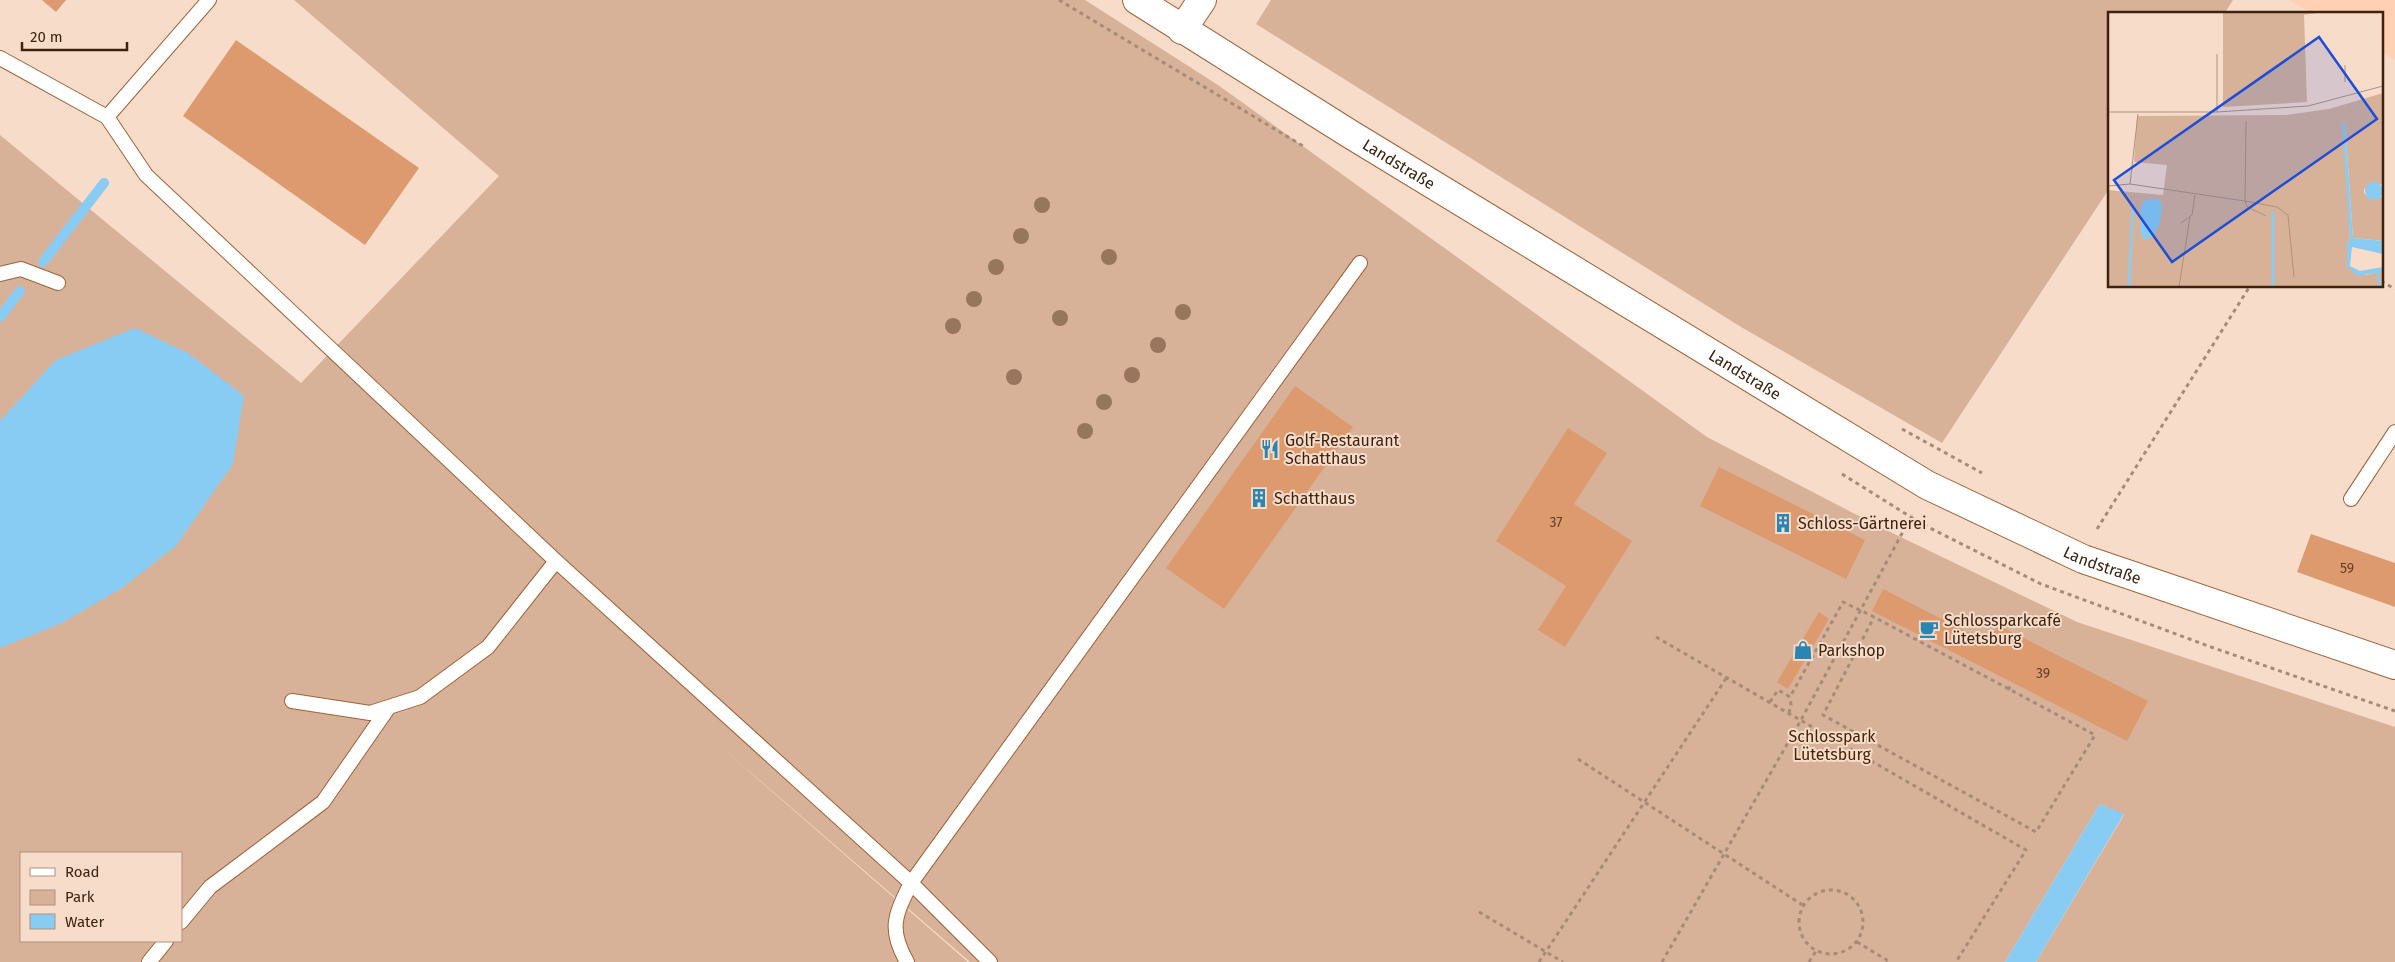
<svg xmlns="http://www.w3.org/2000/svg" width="2395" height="962" font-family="'Fira Sans',sans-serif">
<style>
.built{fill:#ffd0b3}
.green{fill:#d7b299;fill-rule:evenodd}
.water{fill:#89ccf3}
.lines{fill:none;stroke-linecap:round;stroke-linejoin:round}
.stream{stroke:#89ccf3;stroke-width:10}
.building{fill:#dd9a6e}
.service-casing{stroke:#9f6236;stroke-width:16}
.minor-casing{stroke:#9f6236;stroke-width:30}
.tertiary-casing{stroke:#9f6236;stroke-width:30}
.path{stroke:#a68b78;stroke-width:3;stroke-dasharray:4 4;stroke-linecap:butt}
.service{stroke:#fff;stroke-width:14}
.minor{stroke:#fff;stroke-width:28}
.tertiary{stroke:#fff;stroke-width:28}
.tree{fill:#97765d}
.labels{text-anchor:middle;stroke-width:4;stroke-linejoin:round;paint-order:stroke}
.number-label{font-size:14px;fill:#644027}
.street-label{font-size:16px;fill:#3c220f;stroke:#f8dcca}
.poi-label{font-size:16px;fill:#3c220f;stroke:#f8dcca;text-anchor:start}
.park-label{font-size:16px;fill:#472203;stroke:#f8dcca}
.inset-river{fill:none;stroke:#89ccf3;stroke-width:2.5}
.inset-road{fill:none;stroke:#ad927f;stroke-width:1}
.view{fill:#1d4ed8;fill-opacity:0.15;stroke:#1d4ed8;stroke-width:2.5}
.inset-edge{fill:none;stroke:#3c220f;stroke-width:2.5}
</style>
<rect width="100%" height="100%" fill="#f8dcca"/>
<path class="built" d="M2289,0H2395V60L2381,52V14H2313Z"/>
<path class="green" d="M294,0H1085L1218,85L1707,437L1882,528L2077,622L2395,727V962H2036L2124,815L2100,804L2005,962H970L713,740L968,962H0V135L301,383L499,176ZM21,853H181V941H21Z
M1271,0H2233L2224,14H2109V189L1942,443L1741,327L1256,24Z"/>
<path class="water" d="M135,328L188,353L244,396L233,464L176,546L122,588L62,623L0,648V421L56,360Z
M2100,804L2124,814L2036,962H2005Z"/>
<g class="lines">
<path class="stream" d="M43,262L104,183
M0,317L20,291"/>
</g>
<path class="building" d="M42,0H66L56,12Z
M236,40L419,168L365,245L183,116Z
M1295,386L1353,427L1224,609L1166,568Z
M1568,428L1607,453L1574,504L1632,541L1565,647L1538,630L1566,586L1496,541Z
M1719,467L1865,540L1846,579L1700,506Z
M2311,534L2395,563V607L2297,572Z
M1883,589L1989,643L1998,625L2148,701L2127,741L1872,611Z
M1819,612L1829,619L1788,689L1777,682Z"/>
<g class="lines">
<g class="service-casing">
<path id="service" d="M209,0L107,117L146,175L556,561L911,883L1360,263
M0,58L107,117
M0,274L21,269L58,283
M2351,499L2395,432
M292,701L370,713L420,697L488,647L556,561
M181,922L210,887L323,802L389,707
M149,962L166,941
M907,962C888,929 895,915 911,883L990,962"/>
</g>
<g class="minor-casing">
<path id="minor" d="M1182,30L1202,0"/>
</g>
<g class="tertiary-casing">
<g id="tertiary">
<path id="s1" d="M1137,0L1350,134L1927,485L2083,559L2395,665"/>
</g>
</g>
<path class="path" d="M1059,0L1303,146
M2381,281L2395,289
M1902,429L1982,473
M1842,474L1922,524L2041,584L2211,647L2395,711
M2097,529L2250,286
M1656,637L2026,850L1956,962
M2008,690L2012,683
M1770,702L1778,690L1790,697L1843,602L1874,617L2095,735L2036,832L1823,715L1874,617
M1789,713L1791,705L1790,697
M1578,759L1804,906
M1799 922a32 32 0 1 1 64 0a32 32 0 1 1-64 0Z
M1479,912L1563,962
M1857,942L1890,962
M1539,962L1727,677
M1662,962L1801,720L1912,515
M1809,962L1816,951"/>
<use href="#service" class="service"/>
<use href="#minor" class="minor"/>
<use href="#tertiary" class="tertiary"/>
</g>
<g class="tree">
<circle cx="1042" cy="205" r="8"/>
<circle cx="1021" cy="236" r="8"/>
<circle cx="1109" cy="257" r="8"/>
<circle cx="996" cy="267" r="8"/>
<circle cx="974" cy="299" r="8"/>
<circle cx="1183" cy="312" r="8"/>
<circle cx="1060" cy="318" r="8"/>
<circle cx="953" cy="326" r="8"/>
<circle cx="1158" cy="345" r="8"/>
<circle cx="1132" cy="375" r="8"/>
<circle cx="1014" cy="377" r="8"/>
<circle cx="1104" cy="402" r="8"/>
<circle cx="1085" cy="431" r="8"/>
</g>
<defs>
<g id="restaurant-bare" transform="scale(1.5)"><path d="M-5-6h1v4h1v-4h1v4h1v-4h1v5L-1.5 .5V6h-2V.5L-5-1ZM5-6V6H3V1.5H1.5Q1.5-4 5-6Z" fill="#2986b3" stroke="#f8dcca" stroke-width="2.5" paint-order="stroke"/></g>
<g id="building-bare" transform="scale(1.5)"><path d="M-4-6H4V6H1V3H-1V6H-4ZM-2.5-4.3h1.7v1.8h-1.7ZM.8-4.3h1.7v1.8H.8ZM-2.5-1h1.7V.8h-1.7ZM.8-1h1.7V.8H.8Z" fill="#2986b3" stroke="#f8dcca" stroke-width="2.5" paint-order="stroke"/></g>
<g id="cafe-bare" transform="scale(1.5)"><path d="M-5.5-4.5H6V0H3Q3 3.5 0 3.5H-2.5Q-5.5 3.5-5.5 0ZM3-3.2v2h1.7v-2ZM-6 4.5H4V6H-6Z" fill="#2986b3" stroke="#f8dcca" stroke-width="2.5" paint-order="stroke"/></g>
<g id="shop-bare" transform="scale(1.5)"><path d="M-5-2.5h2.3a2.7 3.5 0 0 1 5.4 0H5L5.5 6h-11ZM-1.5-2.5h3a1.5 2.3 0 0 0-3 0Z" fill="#2986b3" stroke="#f8dcca" stroke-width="2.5" paint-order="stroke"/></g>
</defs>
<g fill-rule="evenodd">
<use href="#restaurant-bare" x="1270" y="449"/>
<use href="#building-bare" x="1259" y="498"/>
<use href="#building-bare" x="1783" y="523"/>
<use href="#cafe-bare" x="1929" y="629"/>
<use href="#shop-bare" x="1803" y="650"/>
</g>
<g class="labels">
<g class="number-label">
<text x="1556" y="527">37</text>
<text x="2347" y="573">59</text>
<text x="2043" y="678">39</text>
</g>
<g class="street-label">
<text dy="6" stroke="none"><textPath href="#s1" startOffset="309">Landstraße</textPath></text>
<text dy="6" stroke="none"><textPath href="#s1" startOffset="714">Landstraße</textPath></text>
<text dy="6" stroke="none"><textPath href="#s1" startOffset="1120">Landstraße</textPath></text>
</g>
<g class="poi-label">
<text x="1285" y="446">Golf-Restaurant<tspan x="1285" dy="18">Schatthaus</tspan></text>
<text x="1274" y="504">Schatthaus</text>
<text x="1798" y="529">Schloss-Gärtnerei</text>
<text x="1944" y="626">Schlossparkcafé<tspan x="1944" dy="18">Lütetsburg</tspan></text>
<text x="1818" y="656">Parkshop</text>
</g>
<g class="park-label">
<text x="1832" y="742">Schlosspark<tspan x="1832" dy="18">Lütetsburg</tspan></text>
</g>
</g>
<g transform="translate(2108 12)">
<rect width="275" height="275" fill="#f8dcca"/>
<path d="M115,0H214L196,3L199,90L115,95ZM275,81V175L273,172L256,177V181L261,186L275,185V229L245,226L237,111L242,228L239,232V254L258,263L275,259V275H0V178L55,183L59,153L26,150L29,104L178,103L221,97Z" fill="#d7b299"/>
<path d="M234,111H237L245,226L275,229V242L244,235L242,254L252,259L275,255L274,260L249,264L239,254V232L242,227ZM257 179a9 9 0 1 1 18 0a9 9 0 1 1-18 0ZM51,187L54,194L52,211L45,224L36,228L32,219L33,195L37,188Z" fill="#89ccf3"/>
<path class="inset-river" d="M269,260L272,275M21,275L25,193M165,275V199"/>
<path class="inset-road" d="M109,42V100M237,53V70M0,100H109L200,94L275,74M30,102L22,172L137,189L138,109M0,174L22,172M137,189L169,195L180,203L186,265M137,189L139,195L158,204M73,211L84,203L87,183M71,275L82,205"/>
<path class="view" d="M211,25L269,107L64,250L6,168Z"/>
<rect width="275" height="275" class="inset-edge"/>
</g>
<rect x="20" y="852" width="162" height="90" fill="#f8dcca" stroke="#ad927f"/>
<rect x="30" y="868" width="25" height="8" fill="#ffffff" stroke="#ad927f"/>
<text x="65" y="877" font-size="15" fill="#3c220f">Road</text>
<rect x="30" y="890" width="25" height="15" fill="#d7b299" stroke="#ad927f"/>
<text x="65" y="902" font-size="15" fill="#3c220f">Park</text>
<rect x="30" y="914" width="25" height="15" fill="#89ccf3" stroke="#ad927f"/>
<text x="65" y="927" font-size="15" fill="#3c220f">Water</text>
<path d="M22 42v8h105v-8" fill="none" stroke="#3c220f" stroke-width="2.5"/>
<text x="30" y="42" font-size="15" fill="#3c220f" stroke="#f8dcca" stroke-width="4" paint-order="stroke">20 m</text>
</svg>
